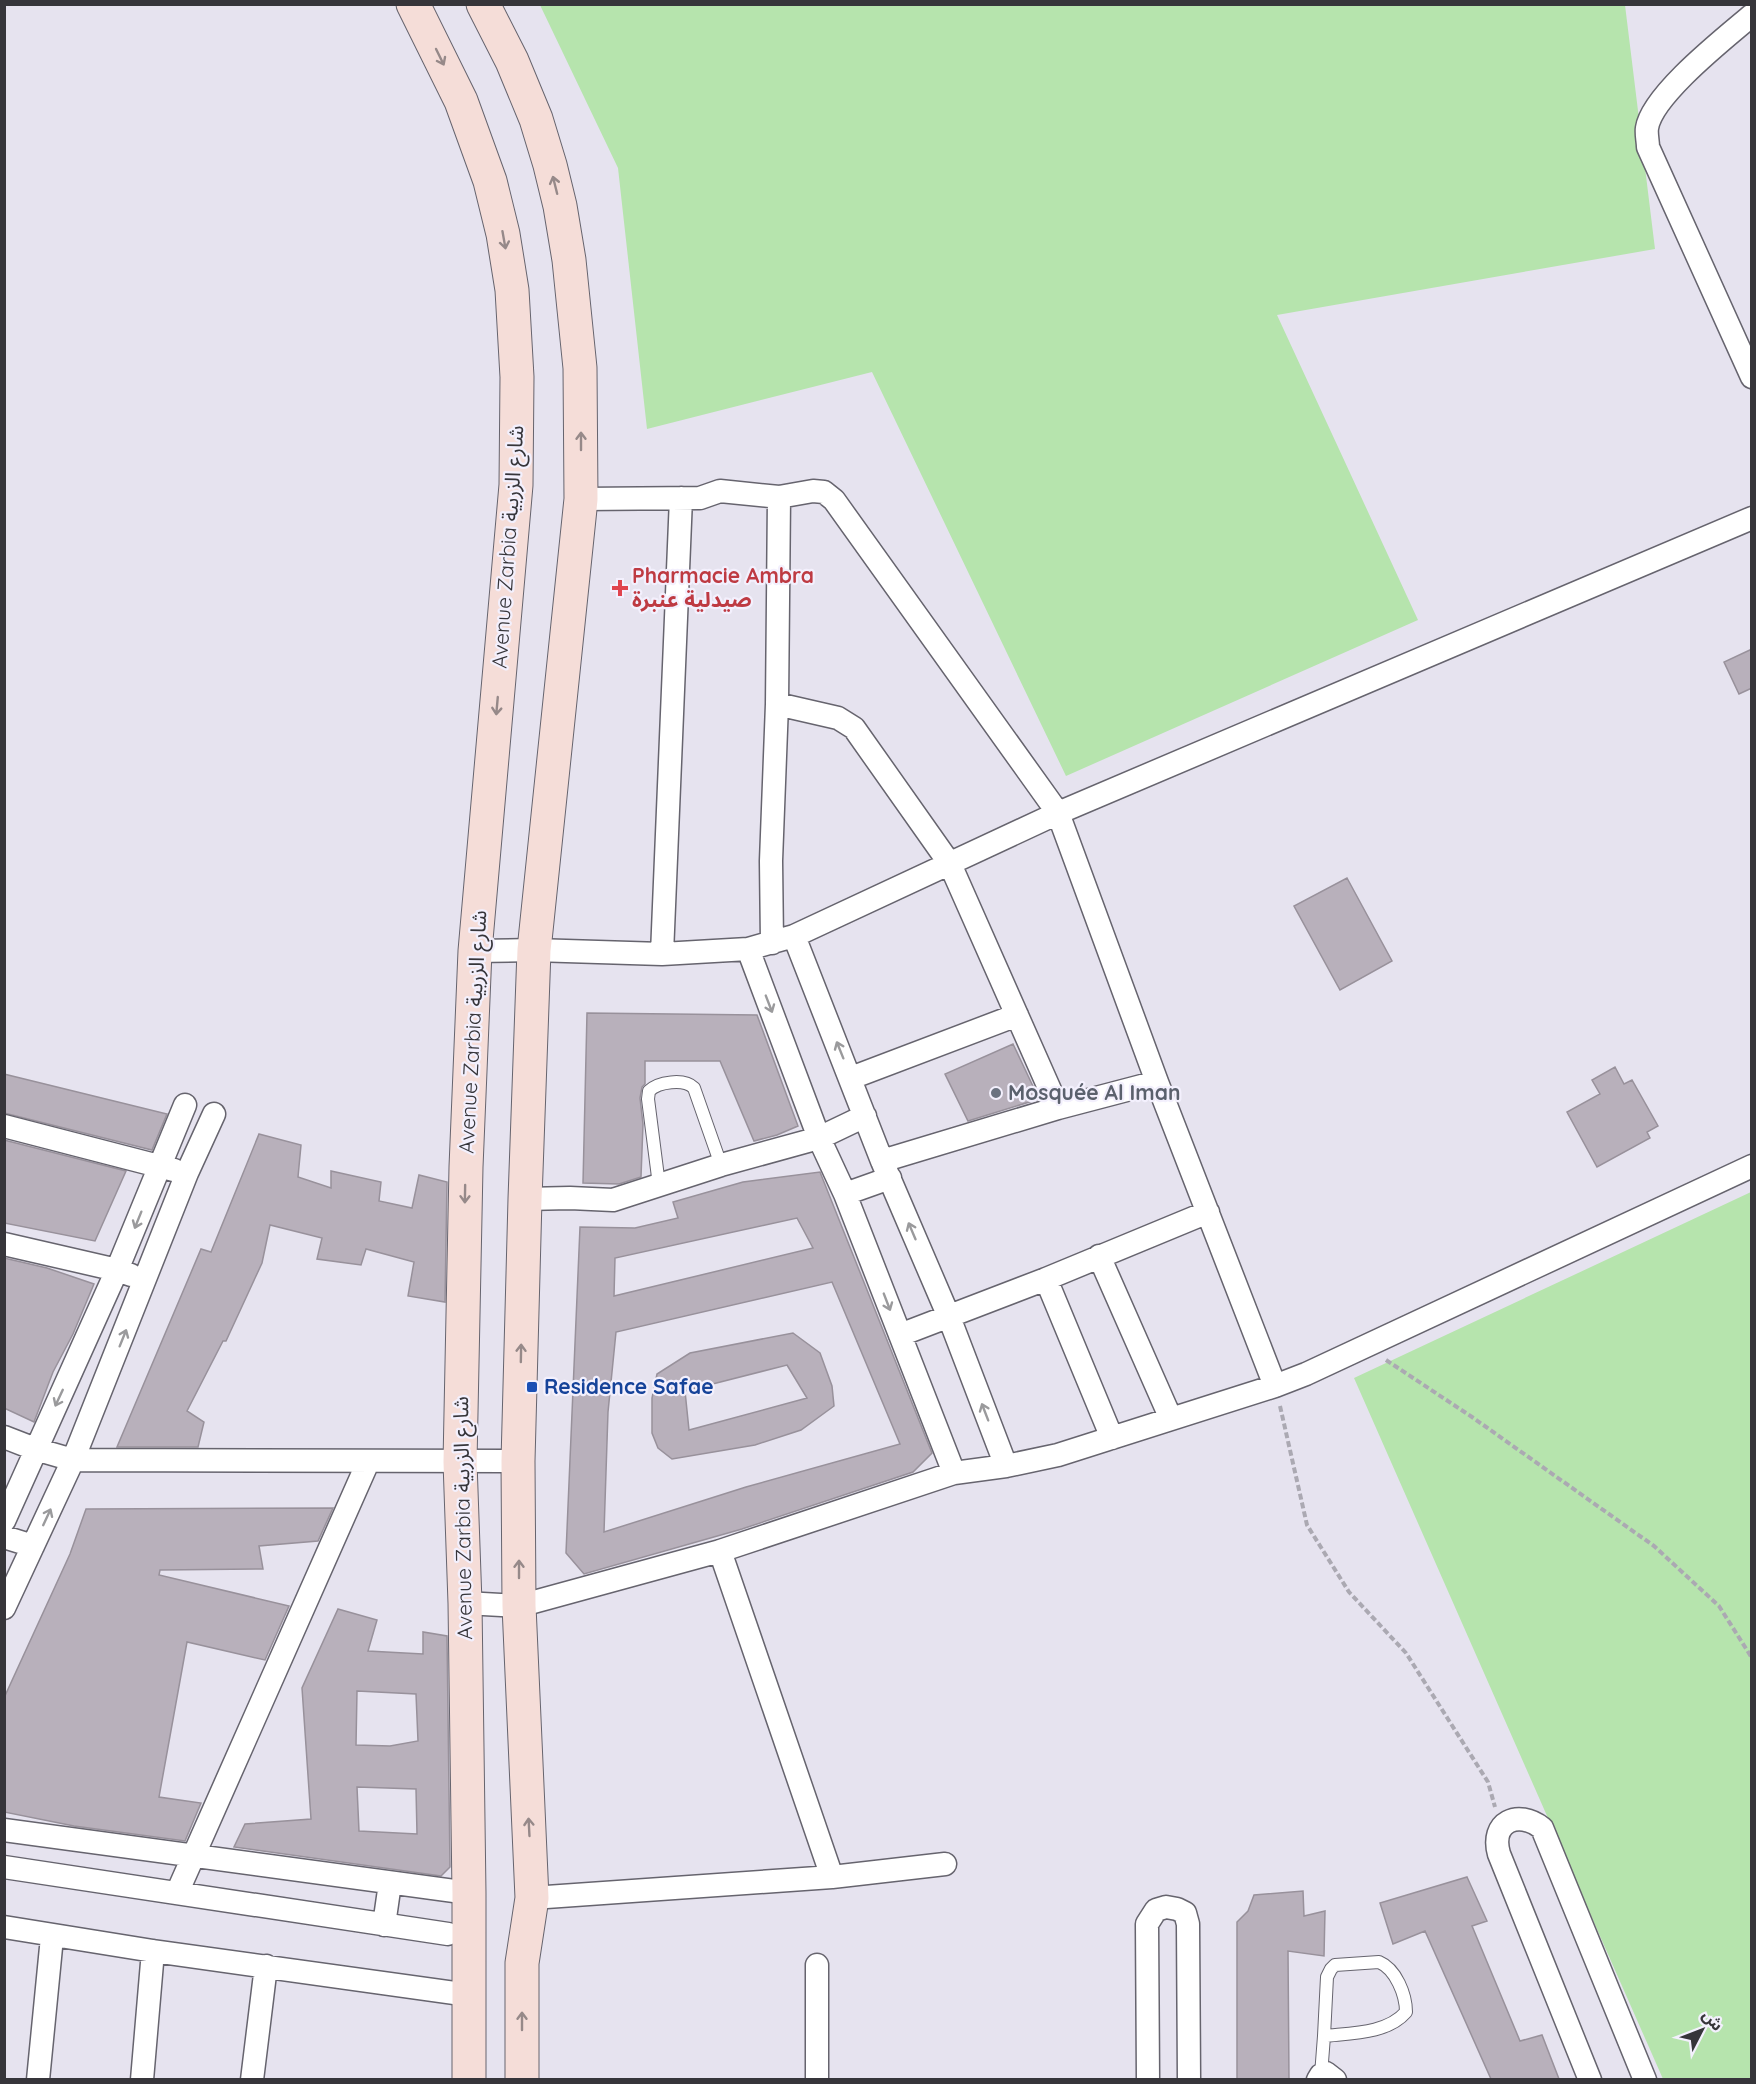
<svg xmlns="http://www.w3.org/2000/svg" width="1756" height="2084" font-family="Quicksand,'Noto Sans Arabic',sans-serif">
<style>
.green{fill:#b6e4ad}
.building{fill:#b8b0bb;stroke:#98919b;stroke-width:1.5;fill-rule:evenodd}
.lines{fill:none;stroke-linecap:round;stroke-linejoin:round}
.lane-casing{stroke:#66646e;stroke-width:14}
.street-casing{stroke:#66646e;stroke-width:25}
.secondary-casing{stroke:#66646e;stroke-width:35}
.path{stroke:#aba9b2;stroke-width:4;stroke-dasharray:6 3;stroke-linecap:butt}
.lane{stroke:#fff;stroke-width:12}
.street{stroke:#fff;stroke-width:22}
.secondary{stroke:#f5ddd8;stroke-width:33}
.oneway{stroke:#968989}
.oneway2{stroke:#9a9a9c}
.health-dot{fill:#e0444e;stroke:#f3f0fd;stroke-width:2}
.worship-dot{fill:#6b7280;stroke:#f3f0fd;stroke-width:2}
.transit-dot{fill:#1a4fb4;stroke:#f3f0fd;stroke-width:2}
.labels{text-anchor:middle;stroke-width:4.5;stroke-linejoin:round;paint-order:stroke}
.street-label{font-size:21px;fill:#36353a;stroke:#f3f0fd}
.health-label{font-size:21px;font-weight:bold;fill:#be3a42;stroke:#f3f0fd;text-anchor:start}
.worship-label{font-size:21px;font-weight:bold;fill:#5b616d;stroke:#f3f0fd;text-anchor:start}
.transit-label{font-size:21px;font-weight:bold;fill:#164399;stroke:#f3f0fd;text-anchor:start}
</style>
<rect width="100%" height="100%" fill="#e6e3ef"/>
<path class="green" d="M540,5H1625L1655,249L1277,315L1418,620L1066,776L872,372L647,429L618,168Z
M1751,1192V2079H1663L1354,1378Z"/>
<path class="building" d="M1752,649V688L1739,694L1724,662Z
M1347,878L1392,961L1340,990L1294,906Z
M587,1013L757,1015L798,1126L777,1135L754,1141L720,1061H645V1084L642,1087L640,1098L643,1124L641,1177L619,1184L583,1183Z
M1013,1044L1039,1099L968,1121L945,1074Z
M1615,1067L1624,1084L1632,1080L1658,1126L1647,1132L1650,1138L1597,1167L1567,1112L1600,1094L1592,1080Z
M4,1074L167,1114L152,1150L4,1113Z
M259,1134L301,1145L298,1177L331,1188V1171L381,1182L379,1201L412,1208L419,1175L447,1182L445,1302L408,1296L414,1262L366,1249L361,1265L317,1259L322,1238L270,1225L262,1263L226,1341H223L187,1411L204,1422L198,1447H117L201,1249L211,1252Z
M4,1140L126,1171L95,1241L4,1223Z
M820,1172L932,1453L913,1472L742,1529L584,1574L566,1553L580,1227L635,1228L678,1218L673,1202L743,1182ZM797,1218L813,1248L614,1296L615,1258ZM832,1282L900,1444L746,1487L604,1532L608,1412L616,1332Z
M4,1258L47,1268L94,1284L73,1334L53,1372L34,1422L4,1408Z
M793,1333L820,1353L832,1386L834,1406L801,1430L755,1445L672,1459L658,1448L652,1433V1398L657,1374L690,1353ZM787,1365L807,1398L689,1430L685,1391Z
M333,1508L318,1541L259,1546L263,1569L160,1570L159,1575L289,1606L265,1660L187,1642L159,1797L201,1803L185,1841L74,1826L4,1812V1698L70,1554L86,1509Z
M338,1609L377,1620L368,1651L423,1654V1632L447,1636L450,1867L441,1876L234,1847L245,1824L311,1819L302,1688ZM357,1691L416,1694L418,1741L390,1746L356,1745ZM357,1787L416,1789L417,1834L359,1831Z
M1467,1877L1487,1921L1472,1926L1520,2041L1542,2035L1559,2079H1491L1425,1931L1393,1944L1380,1903Z
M1303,1891L1304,1916L1325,1911L1324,1956L1288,1951L1289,2079H1237V1922L1248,1911L1254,1895Z"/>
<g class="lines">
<g class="lane-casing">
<path id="lane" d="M659,1185L648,1099L649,1091C658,1082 684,1078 694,1088L721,1165
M1379,1962C1396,1969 1406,1995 1406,2012C1387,2034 1350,2033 1324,2036L1327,1977L1331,1969L1335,1965Z
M1321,2075L1324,2036"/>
</g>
<g class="street-casing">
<path id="street" d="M1752,15C1725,38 1652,95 1647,128C1646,134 1648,141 1648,147L1752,377
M581,499L700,498L720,491L779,497L813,491L824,492L834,500L1058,813L1157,1082L1275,1386
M777,704L838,718L854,728L950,864L1058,1108
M794,936L882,1161L949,1317L1006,1466
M772,943L771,861L777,704L779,497
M748,949L819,1138L845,1194L954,1473
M475,951L534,950L662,954L748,949L794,936L1058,813L1752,518
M662,954L681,498
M851,1078L1017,1015
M4,1126L174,1170
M882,1161L1058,1108L1157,1082
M845,1194L890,1178
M525,1199L570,1198L613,1200L721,1165L819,1138L865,1116
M4,1244L117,1270L131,1275
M1099,1256L1171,1419
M1046,1279L1112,1438
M900,1335L1046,1279L1208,1212
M4,1437L35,1449L73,1460L518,1461
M4,1521L117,1270L185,1105
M4,1537L33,1546
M720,1551L832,1877
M465,1603L519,1606L720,1551L954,1473L1006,1466L1058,1455L1275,1386L1306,1374L1752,1166
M4,1608L73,1460L187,1173L214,1114
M4,1830L469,1893
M4,1867L448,1934
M177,1893L368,1462
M532,1898L832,1877L945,1864
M384,1925L390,1883
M4,1927L153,1951L469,1995
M817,1965V2080
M38,2080L52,1937
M142,2080L153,1951
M252,2080L266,1966
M1148,2080L1147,1924L1156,1910L1166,1907L1177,1909L1185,1913L1188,1924L1189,2080
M1318,2080L1321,2075L1326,2073L1335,2080
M1590,2080L1499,1854C1490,1822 1518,1809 1542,1828L1645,2080"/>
</g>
<g class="secondary-casing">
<path id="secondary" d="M413,4L461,101L490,181L503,234L512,290L517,377L516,485L475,951L466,1167L460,1462L465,1603L469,1893V2080
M483,4L512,61L536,119L550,165L560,206L569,260L580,368L581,499L534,950L525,1199L518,1461L519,1606L532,1898L522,1963V2080"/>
</g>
<path class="path" d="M1386,1360L1472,1417L1654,1546L1719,1606L1752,1658
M1280,1406L1307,1525L1349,1592L1406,1653L1488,1782L1495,1807"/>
<use href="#lane" class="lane"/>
<use href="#street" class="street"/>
<use href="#secondary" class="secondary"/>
</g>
<defs><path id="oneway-shaft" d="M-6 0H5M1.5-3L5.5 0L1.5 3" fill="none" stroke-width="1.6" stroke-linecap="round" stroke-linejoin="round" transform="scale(1.5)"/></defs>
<g class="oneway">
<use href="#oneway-shaft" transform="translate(440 57) rotate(64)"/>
<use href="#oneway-shaft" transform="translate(555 185) rotate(-104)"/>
<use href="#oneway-shaft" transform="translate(504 240) rotate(80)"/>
<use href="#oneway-shaft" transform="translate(581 441) rotate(-90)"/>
<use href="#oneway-shaft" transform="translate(497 706) rotate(95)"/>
<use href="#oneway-shaft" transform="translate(465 1194) rotate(91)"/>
<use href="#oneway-shaft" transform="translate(521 1353) rotate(-89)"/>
<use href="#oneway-shaft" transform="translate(519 1569) rotate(-90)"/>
<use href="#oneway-shaft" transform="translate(529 1827) rotate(-93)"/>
<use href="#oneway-shaft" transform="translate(522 2021) rotate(-90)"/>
</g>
<g class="oneway2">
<use href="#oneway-shaft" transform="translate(769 1004) rotate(69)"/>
<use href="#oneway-shaft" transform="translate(840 1050) rotate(-112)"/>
<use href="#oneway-shaft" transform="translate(138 1220) rotate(112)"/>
<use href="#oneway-shaft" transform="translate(912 1231) rotate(-113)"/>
<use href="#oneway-shaft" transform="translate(887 1302) rotate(69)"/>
<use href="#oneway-shaft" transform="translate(123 1338) rotate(-68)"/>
<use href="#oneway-shaft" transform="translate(59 1398) rotate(115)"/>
<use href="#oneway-shaft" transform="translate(985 1412) rotate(-111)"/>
<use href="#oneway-shaft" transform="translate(47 1517) rotate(-65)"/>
</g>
<path class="health-dot" d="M617 579h6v6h6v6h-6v6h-6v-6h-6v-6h6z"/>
<circle class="worship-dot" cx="996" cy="1093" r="6"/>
<rect class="transit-dot" x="526" y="1381" width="12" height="12" rx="3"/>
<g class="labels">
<g class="street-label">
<text transform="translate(508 547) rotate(-86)" y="7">Avenue Zarbia شارع الزربية</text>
<text transform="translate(473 1032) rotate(-87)" y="7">Avenue Zarbia شارع الزربية</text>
<text transform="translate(463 1518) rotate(-91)" y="7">Avenue Zarbia شارع الزربية</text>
</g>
<g class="health-label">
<text x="632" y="583">Pharmacie Ambra<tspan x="632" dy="24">صيدلية عنبرة</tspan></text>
</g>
<g class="worship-label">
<text x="1008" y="1100">Mosquée Al Iman</text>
</g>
<g class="transit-label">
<text x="544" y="1394">Residence Safae</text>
</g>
</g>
<rect width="1756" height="2084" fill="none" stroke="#36353a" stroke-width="12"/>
<g transform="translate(1702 2030) rotate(48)" stroke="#f3f0fd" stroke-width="4.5" paint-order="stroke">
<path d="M0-4.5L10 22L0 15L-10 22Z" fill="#36353a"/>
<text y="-9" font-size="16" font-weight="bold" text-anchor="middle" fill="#36353a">ش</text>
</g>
</svg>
